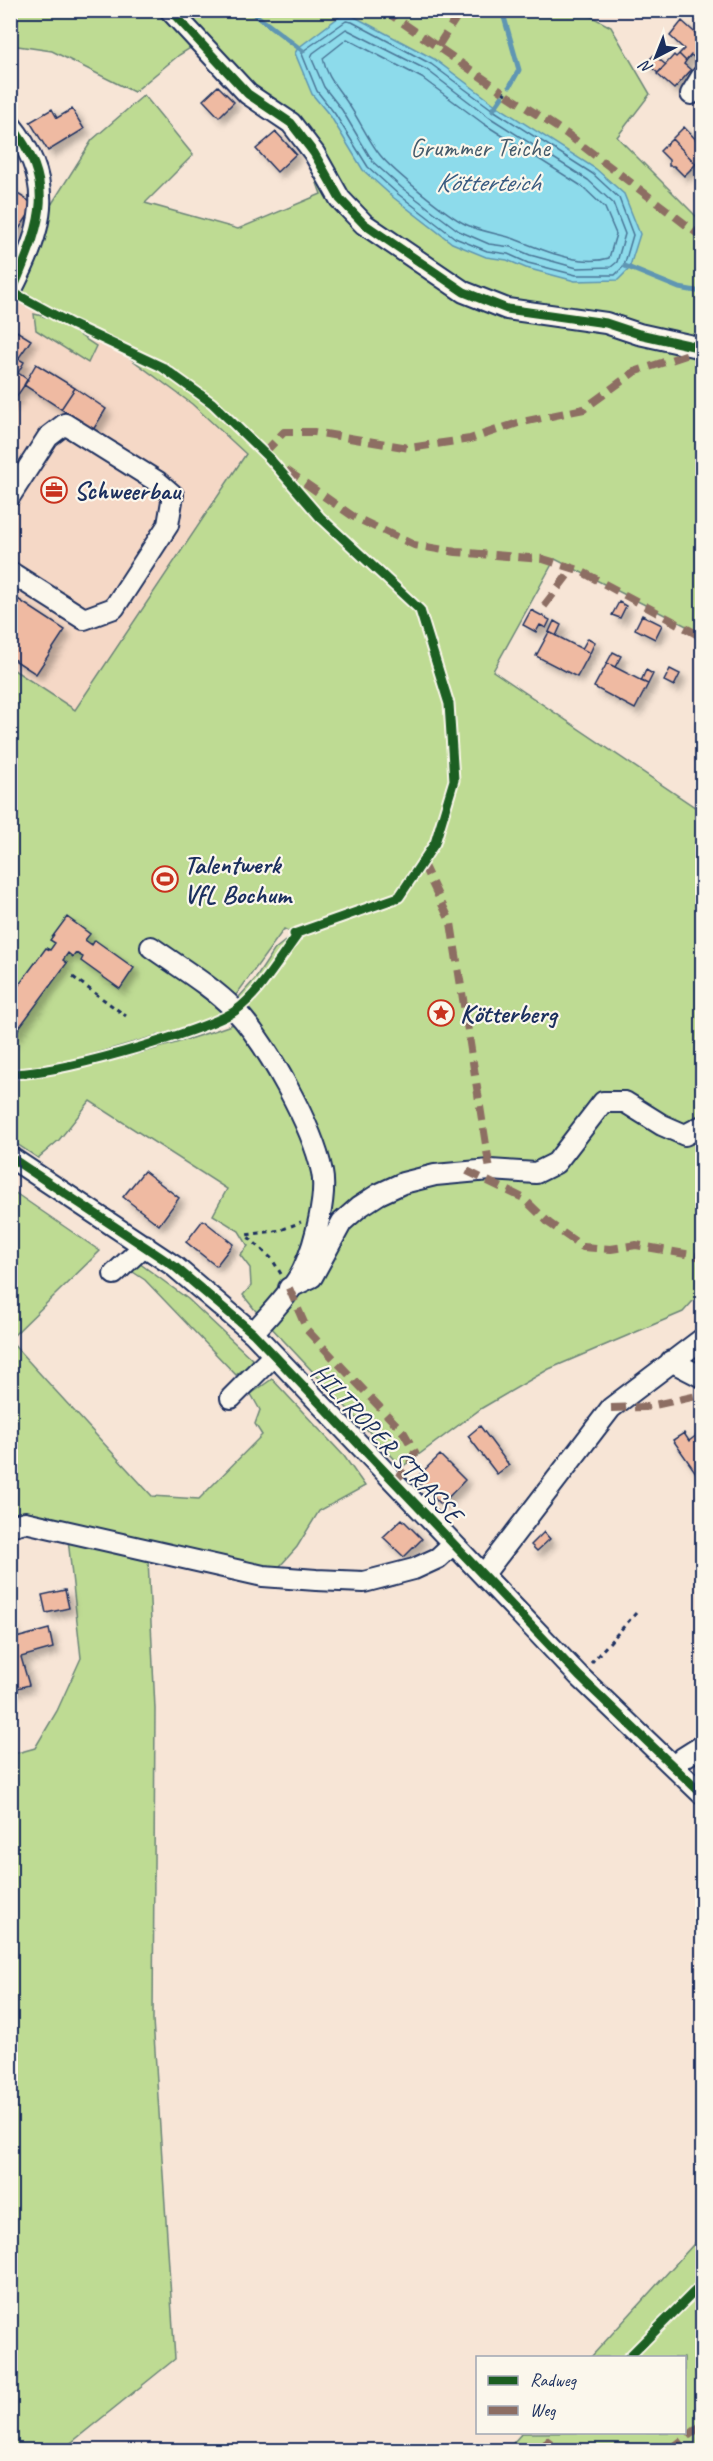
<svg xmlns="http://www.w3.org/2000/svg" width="713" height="2461" font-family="Caveat,sans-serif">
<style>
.built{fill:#f5d8c6}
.green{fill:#bedb93;stroke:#6c8578;stroke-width:1.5}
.water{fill:#8ddbeb;stroke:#5f96b3;stroke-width:1.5}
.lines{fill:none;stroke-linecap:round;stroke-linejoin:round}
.shore{stroke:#497496;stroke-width:1.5}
.stream{stroke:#5f96b3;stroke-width:5}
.building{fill:#efbaa2;stroke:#1b2f5e;stroke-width:1.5;filter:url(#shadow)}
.minor-casing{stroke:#1b2f5e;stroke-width:24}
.path{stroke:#1b2f5e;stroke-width:3;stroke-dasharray:4.5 4.5;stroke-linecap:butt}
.minor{stroke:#fbf7ec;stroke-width:20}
.quiet{stroke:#8d6e63;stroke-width:8;stroke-dasharray:15 8;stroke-linecap:butt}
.cycleway-casing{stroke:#fbf7ec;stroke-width:13}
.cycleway{stroke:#1b5e20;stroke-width:9}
.labels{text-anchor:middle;stroke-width:4.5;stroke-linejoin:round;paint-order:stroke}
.park-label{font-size:26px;fill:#445a6b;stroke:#fbf7ec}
.poi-label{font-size:26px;font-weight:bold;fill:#1b2f5e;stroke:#fbf7ec;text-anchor:start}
.street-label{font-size:26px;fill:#1b2f5e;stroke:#fbf7ec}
.water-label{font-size:27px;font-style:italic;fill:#385a81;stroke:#fbf7ec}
</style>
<defs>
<filter id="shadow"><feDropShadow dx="5.5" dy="5.5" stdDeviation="3" flood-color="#0004"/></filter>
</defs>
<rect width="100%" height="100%" fill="#f7e5d6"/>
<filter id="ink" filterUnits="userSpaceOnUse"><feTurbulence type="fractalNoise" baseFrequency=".0167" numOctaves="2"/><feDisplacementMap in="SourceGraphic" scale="12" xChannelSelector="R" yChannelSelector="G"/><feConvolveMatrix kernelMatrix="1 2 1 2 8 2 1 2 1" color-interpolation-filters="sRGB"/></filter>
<g filter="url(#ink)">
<path class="built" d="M10,291L23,293L116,348L192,404L246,453L75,710L11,668Z"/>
<path class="green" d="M579,10L611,27L650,94L617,137L702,222V634L555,559L493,671L702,812V1291L683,1312L549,1369L482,1408L402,1467L255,1310L243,1295L251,1286L250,1268L240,1255L248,1246L239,1231L213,1215L227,1189L90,1101L59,1140L38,1158L11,1140V1077C42,1077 70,1070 101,1063C152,1051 202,1036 251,1018L239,997L256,978L275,949L294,934L284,929L223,1013L207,1021L66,1062L20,1071L11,1070V668L75,710L246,454L192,404L116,348L23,293L46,213L92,140L144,95L193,155L145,203L238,229L321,194L297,128L203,40L179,55L134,92L52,51L11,45V11Z
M34,314C57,318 76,333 96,346L88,363L36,330Z
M11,1190L100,1251L11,1338Z
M139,1263L188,1299L254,1361L236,1375L145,1280L130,1270Z
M10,1341L152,1496L199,1499L262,1435L255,1424L260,1410L251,1394L272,1379L344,1456L365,1486L319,1511L297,1547L272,1575L148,1558L155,1709L153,2020L175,2359L62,2450H11L10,1755L35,1748L57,1711L81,1658L68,1539L11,1520Z
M702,2235V2450H507L522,2433L684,2432V2358L591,2357Z"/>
<path class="water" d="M343,14L353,16L434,59L497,106L596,169L624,194L640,234L629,269L618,280L575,281L526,268L507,260L486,257L452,243L394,198L363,170L331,117L312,94L295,53L298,48Z"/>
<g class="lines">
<path class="shore" d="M346,21L352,22L431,64L493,110L593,174L619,198L633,235L624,266L615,275H576L528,263L508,254L487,251L455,238L398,194L368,167L335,114L317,91L302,54L303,51Z
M346,29L427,70L489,117L588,180L613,203L625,234L617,262L611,267L577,268L530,255L511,247L489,244L459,231L402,188L373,162L342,110L324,87L311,57L313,53Z
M347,39L422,78L484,124L583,187L605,208L616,234L609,258C581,267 543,250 517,240C500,233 483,233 465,224C447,215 393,171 380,155C368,140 360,121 349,105C339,89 326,77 323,58Z"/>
<path class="stream" d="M249,10L303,51
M502,10L519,70L510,86
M493,110L502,97
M625,266L679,288L702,292"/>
</g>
<path class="building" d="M682,21L702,39V57L699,61L691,55L686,61L679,54L684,49L670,36Z
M679,54L686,61L684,64L691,70L674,89L657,74L674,55L676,57Z
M654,55L666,65L658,73L646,63Z
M218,86L234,102L219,117L203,100Z
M52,109L57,118L72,109L84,129L48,151L30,122Z
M684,127L702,146V157L696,164L672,139Z
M276,132L296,154L277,172L256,149Z
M672,139L696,164L684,176L674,166H669V160L660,151Z
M10,189L35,205L15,235L10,232Z
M10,327L31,340L18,359L10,354Z
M10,354L24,362L18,373L10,367Z
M36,364L75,388L61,409L24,385Z
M10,367L28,380L10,406Z
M75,388L106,409L93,430L61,409Z
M10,594L65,630L36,674L10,657Z
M619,602L626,606L620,618L612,615Z
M531,610L550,620L546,628L540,625L536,632L523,625Z
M642,615L662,625L655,639L635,629Z
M554,621L561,625L556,636L549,632Z
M549,632L590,653L577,677L536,656Z
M588,638L595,642L590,653L582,649Z
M613,652L621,656L615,667L607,663Z
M607,663L648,684L635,709L594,687Z
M670,669L680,674L674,686L664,681Z
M646,670L653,674L648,684L641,681Z
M67,917L90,934L85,940L92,945L95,940L134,968L120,989L81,961L83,957L76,953L73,957L68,953L63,960L67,963L10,1040V997L46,948L50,950L55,943L50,940Z
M144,1171L179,1198L159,1225L123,1197Z
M203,1220L233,1244L216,1266L186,1242Z
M480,1426L509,1465L497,1474L468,1436Z
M702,1431V1468L696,1473L673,1440L684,1433L689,1441Z
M440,1455L465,1480L441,1505L415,1479Z
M402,1519L422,1539L404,1557L383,1537Z
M544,1532L550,1539L537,1551L531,1545Z
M65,1590L69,1608L46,1613L42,1595Z
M10,1620L16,1638L49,1629L53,1648L21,1657L29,1685L10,1690Z"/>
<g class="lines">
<g class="minor-casing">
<path id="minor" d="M170,10L248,94L291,123L314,153L340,199L364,224L464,292L507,309L606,323L639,334L702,348
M691,94L702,76
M10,124C58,183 42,231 10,293
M10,496L48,437L65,424L158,482L173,495L168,525L114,608L84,619L10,572
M151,947C179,967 210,985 234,1009C267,1043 313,1127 322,1172C327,1195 315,1244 305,1265C297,1286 268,1316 253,1333
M10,1157L174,1266L253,1333L579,1676L702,1794
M114,1274L145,1245
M289,1288L312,1277L342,1222L359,1207L379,1194L403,1183L435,1175L490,1170L536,1173L556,1163L603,1102H625L662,1125L685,1135L702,1126
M671,1361L702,1377
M231,1398L274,1355
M10,1526L25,1522L263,1576L316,1580L364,1582L414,1569L438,1558L453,1544
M484,1574L611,1408L702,1339
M674,1767L683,1758L702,1746"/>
</g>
<path class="path" d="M503,92L507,95
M73,977L126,1016
M281,1274L272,1259L246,1235L281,1230L301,1222
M591,1663L636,1613"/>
<use href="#minor" class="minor"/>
<path class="quiet" d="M384,10L503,92
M438,46L461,10
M507,95L567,134L702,237
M264,453L284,432H314L409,448L470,439L518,423L584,409L634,372L701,350
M286,470L354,517L414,545L456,552L543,559L579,570L702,637
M544,606L573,568
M422,862L451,923L490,1170
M467,1171L523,1198L549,1223L583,1247L611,1249L636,1245L702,1257
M289,1288L307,1330L404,1433L415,1452L409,1466L394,1482
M611,1408L645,1407L702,1395
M702,1547V1550
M541,2450L555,2432
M670,2450L702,2425
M698,2450L702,2447"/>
<g class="cycleway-casing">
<path id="cycleway" d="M170,10L248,94L291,123L314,153L340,199L364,224L464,292L507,309L606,323L639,334L702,348
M10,124C60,187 39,226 12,292L73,325L162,367L212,403L270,459L320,517L420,610L449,704L454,780L435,843L399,897L294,934L296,937C279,960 258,995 235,1011C207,1031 42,1079 10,1073
M10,1157L174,1266L253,1333L579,1676L702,1794
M628,2358L702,2284"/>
</g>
<use href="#cycleway" class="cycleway"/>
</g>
</g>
<defs>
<g id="office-ring" transform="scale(1.35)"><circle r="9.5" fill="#fbf7ec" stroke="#c8321e" stroke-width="1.5"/><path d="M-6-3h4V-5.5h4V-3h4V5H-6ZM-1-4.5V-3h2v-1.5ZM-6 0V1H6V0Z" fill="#c8321e"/></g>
<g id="stadium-ring" transform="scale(1.35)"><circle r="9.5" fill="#fbf7ec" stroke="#c8321e" stroke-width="1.5"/><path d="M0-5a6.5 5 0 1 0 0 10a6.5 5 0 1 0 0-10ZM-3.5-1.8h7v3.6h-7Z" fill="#c8321e"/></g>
<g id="sight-ring" transform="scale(1.35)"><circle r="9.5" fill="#fbf7ec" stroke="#c8321e" stroke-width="1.5"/><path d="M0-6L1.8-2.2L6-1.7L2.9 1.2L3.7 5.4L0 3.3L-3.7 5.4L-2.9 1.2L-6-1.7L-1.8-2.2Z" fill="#c8321e"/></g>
</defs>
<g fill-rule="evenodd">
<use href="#office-ring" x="54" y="490"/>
<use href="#stadium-ring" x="165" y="879"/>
<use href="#sight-ring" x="441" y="1013"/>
</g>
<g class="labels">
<g class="park-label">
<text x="480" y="156">Grummer Teiche</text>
</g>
<g class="poi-label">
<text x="74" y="499">Schweerbau</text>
<text x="184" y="873">Talentwerk<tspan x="184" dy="30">VfL Bochum</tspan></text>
<text x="460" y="1022">Kötterberg</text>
</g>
<g class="street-label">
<text transform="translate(387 1443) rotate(47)" y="9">HILTROPER STRASSE</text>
</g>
<g class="water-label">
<text x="488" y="191">Kötterteich</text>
</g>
</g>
<rect width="713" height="2461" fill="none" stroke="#fbf7ec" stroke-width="36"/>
<rect x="18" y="18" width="677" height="2425" fill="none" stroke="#1b2f5e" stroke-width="2" filter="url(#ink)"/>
<rect x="476" y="2356" width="210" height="78" fill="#fbf7ec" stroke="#a1a7b3" stroke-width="1.5"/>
<rect x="488" y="2376" width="30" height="9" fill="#1b5e20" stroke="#a1a7b3" stroke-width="1.5"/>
<text x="530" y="2386" font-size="18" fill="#1b2f5e">Radweg</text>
<rect x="488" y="2406" width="30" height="9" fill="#8d6e63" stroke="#a1a7b3" stroke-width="1.5"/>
<text x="530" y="2416" font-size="18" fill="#1b2f5e">Weg</text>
<g transform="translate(656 57) rotate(222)" stroke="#fbf7ec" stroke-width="4.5" paint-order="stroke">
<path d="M0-4.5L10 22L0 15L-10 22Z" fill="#1b2f5e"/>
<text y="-9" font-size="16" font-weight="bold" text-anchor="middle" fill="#1b2f5e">N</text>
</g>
</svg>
